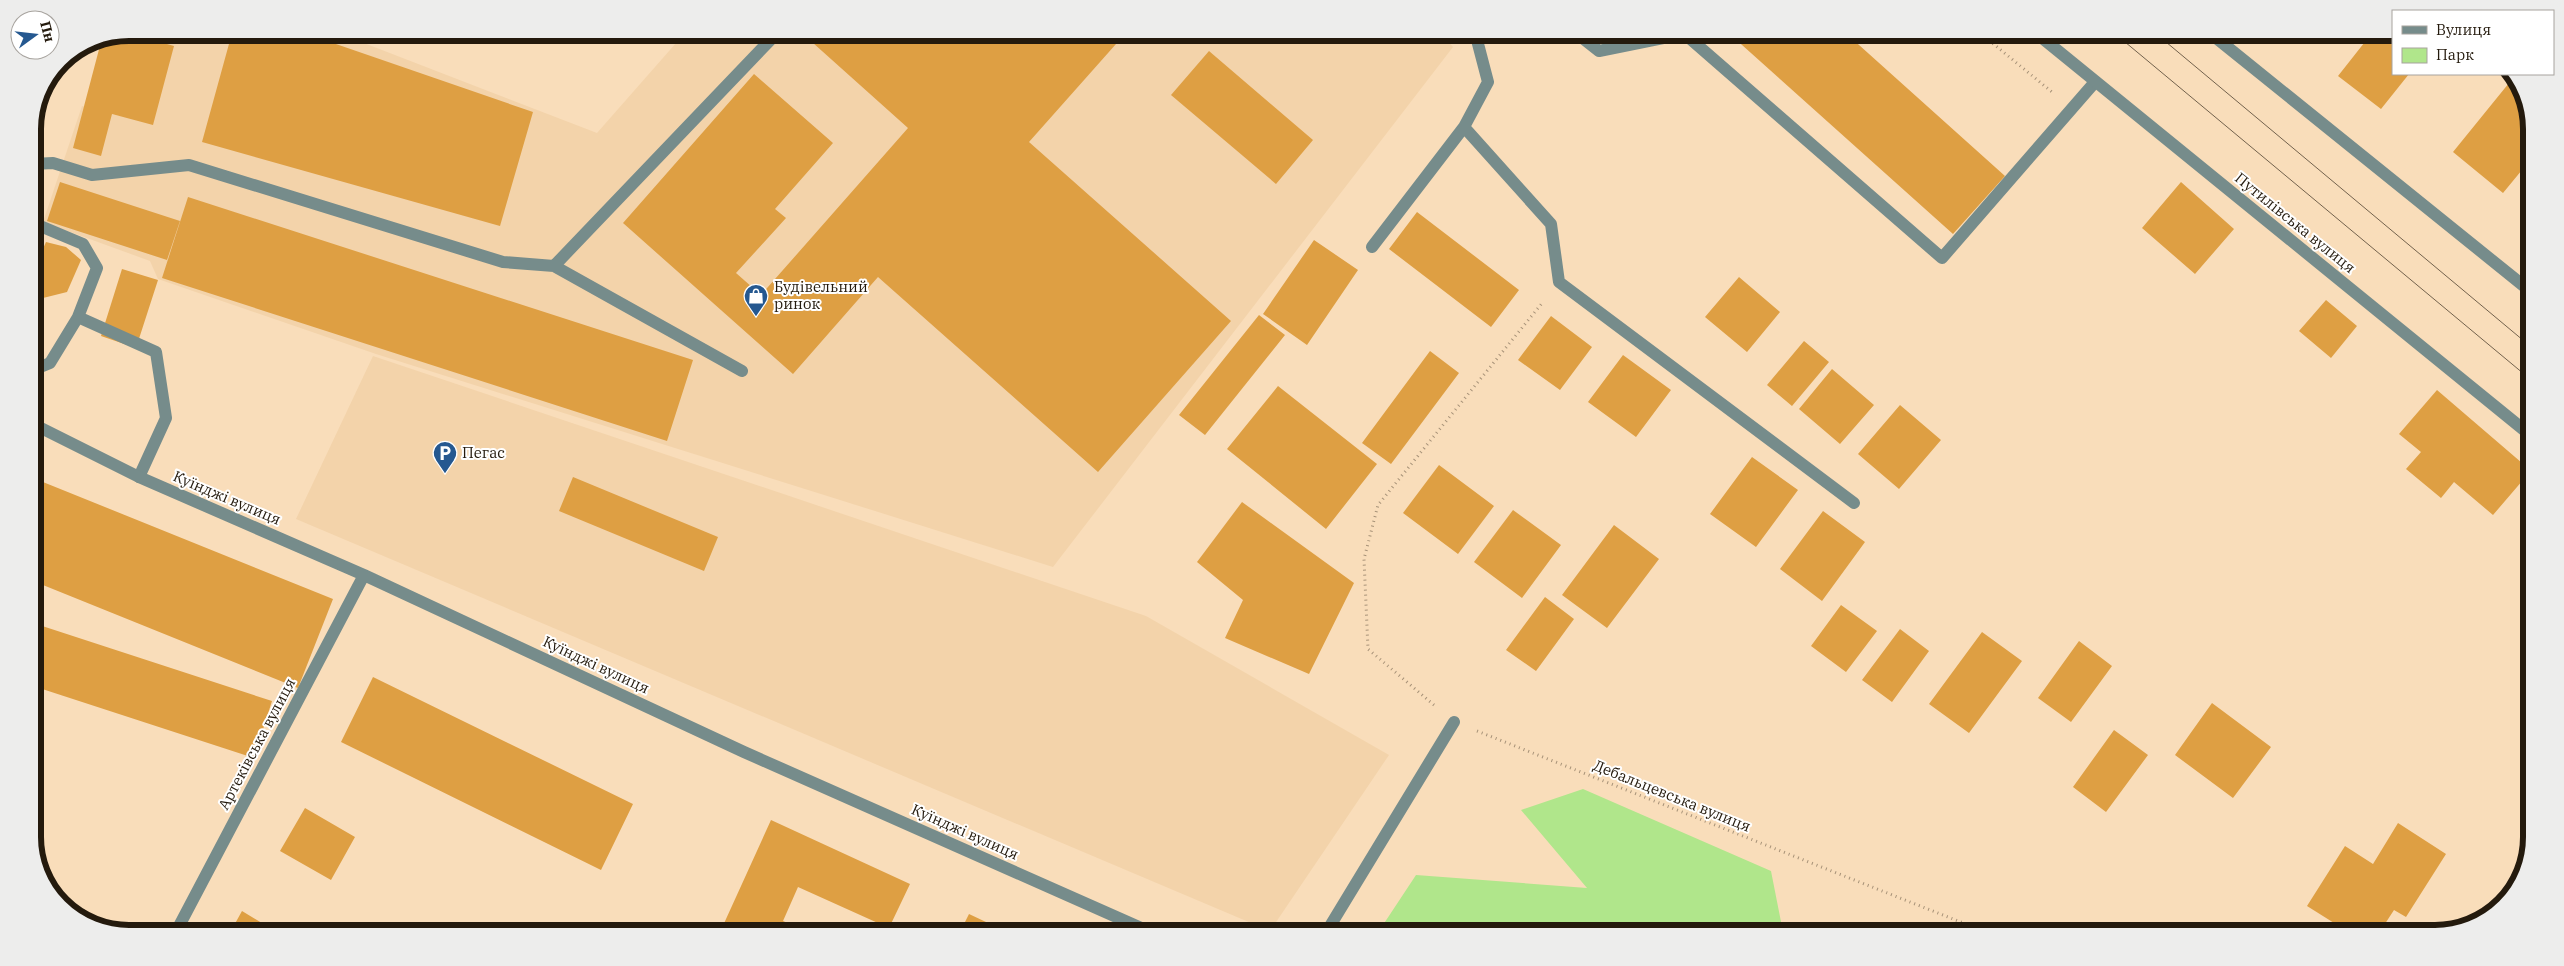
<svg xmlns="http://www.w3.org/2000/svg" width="2564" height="966" font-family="'IBM Plex Serif',serif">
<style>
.built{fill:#f3d3aa}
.green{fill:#b0e68b}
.building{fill:#de9f43}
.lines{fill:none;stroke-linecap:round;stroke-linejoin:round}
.path{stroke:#a79278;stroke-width:3;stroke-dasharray:1 4;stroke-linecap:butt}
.service{stroke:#768c8b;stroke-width:12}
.minor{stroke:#768c8b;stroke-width:12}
.tram{stroke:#73624d;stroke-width:1}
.labels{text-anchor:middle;stroke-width:4;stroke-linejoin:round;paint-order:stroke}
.street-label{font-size:15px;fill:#241a0d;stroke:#fff}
.poi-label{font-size:15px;fill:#241a0d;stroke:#fff;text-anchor:start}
.rim{fill:none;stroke:#241a0d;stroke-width:6}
</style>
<rect width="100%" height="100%" fill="#f9ddba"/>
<path class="built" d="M184,33H338L597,133L684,34L1442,35L1453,47L1053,567L376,354L158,279L150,261L43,222L82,106L119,116L141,34L178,44Z
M373,356L1146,616L1389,755L1270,931L296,519Z"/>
<path class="green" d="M1583,789L1771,871L1783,932L1379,931L1416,875L1587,888L1521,810Z"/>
<path class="building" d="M128,33L174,46L153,125L112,114L101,156L73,148L102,38Z
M232,33H304L533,112L500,226L202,142Z
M619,34H632L626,40Z
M803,34L1124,35L1029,142L1231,321L1098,472L878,277L793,374L623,223L754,74L833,143L775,209L786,218L736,273L761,295L908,128Z
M1732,36H1849L2005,176L1953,234Z
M2368,38H2393V74H2409L2381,109L2338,76Z
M1209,51L1313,140L1276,184L1171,95Z
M2509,83L2519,91L2531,123V159L2503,193L2453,152Z
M60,182L180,221L167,260L47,221Z
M2181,182L2234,229L2195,274L2142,228Z
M188,197L693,360L667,441L162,278Z
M1417,212L1519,290L1491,327L1389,249Z
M1314,240L1358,270L1307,345L1263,314Z
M46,242L66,247L81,260L67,292L43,298L33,280V271Z
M122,269L158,280L136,348L101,336Z
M1739,277L1780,312L1747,352L1705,317Z
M2326,300L2357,326L2331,358L2299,331Z
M1259,315L1285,335L1205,435L1179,415Z
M1551,316L1592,347L1560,390L1518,360Z
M1804,341L1829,362L1792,406L1767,385Z
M1430,351L1459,373L1391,464L1362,443Z
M1623,355L1671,390L1636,437L1588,402Z
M1832,369L1874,405L1840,444L1799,409Z
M1278,386L1377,464L1326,529L1227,449Z
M2437,390L2529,469V473L2493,515L2454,482L2441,498L2406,469L2421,452L2399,434Z
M1900,405L1941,440L1899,489L1858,454Z
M1752,457L1798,490L1756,547L1710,514Z
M1439,465L1494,506L1458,554L1403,513Z
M573,477L718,537L704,571L559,511Z
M33,478L333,599L298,688L33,581Z
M1242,502L1354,583L1309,674L1225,638L1243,600L1197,562Z
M1513,510L1561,545L1522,598L1474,562Z
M1823,511L1865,542L1822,601L1780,569Z
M1614,525L1659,559L1607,628L1562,595Z
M1545,597L1574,619L1536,671L1506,650Z
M1841,605L1877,631L1846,672L1811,646Z
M33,623L272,701L254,758L33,686Z
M1900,629L1929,651L1892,702L1862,680Z
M1982,632L2022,661L1969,733L1929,704Z
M2079,641L2112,666L2071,722L2038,698Z
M373,677L633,804L601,870L341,742Z
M2212,703L2271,747L2233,798L2175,755Z
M2114,730L2148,755L2106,812L2073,787Z
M305,808L355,837L331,880L280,851Z
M771,820L910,884L889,928L798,887L783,921L804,930H721Z
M2398,823L2446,854L2406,917L2394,910L2379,933H2350L2307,906L2345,846L2373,864Z
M242,911L272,929H232Z
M969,914L1003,930H961Z"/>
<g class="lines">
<path class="path" d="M1985,37L2052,92
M1434,705L1368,649L1364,559L1378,505L1543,302
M1477,731L1986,932"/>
<path class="service" d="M1472,36L1477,40L1488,82L1464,127L1551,224L1559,282L1854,503
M1580,36L1599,51L1673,36
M1687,36L1942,258L2095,82
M33,164L53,163L92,175L189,165L503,262L554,266L776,34
M33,223L83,244L97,268L78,317
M1372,247L1464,127
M554,266L742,371
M33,370L50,363L78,317L156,352L166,418L139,477
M1327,931L1454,722"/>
<path class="minor" d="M2041,37L2529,434
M2215,37L2530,291
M33,424L139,477L364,575L744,752L1148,931
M178,928L364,575"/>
<path class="tram" d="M2119,37L2530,379
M2160,37L2530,346"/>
</g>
<defs>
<g id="shop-pin" transform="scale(1.25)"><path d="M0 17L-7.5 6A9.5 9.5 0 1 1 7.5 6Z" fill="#255890" stroke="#fff"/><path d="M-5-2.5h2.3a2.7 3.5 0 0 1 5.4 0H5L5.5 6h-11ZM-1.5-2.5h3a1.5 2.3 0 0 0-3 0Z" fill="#fff"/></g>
<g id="parking-pin" transform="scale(1.25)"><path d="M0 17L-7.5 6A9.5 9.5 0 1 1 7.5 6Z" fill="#255890" stroke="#fff"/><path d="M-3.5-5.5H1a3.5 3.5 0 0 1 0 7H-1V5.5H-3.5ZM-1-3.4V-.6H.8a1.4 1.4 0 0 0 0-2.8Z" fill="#fff"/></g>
</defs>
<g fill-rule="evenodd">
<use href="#shop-pin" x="756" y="296"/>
<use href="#parking-pin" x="445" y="453"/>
</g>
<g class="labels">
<g class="street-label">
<text transform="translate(2295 223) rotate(39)" y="5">Путилівська вулиця</text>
<text transform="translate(227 498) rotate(23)" y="5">Куїнджі вулиця</text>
<text transform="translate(596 665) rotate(25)" y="5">Куїнджі вулиця</text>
<text transform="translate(257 744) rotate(-62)" y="5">Артеківська вулиця</text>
<text transform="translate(1672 796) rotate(22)" y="5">Дебальцевська вулиця</text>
<text transform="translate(965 832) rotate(24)" y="5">Куїнджі вулиця</text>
</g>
<g class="poi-label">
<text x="774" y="292">Будівельний<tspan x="774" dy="17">ринок</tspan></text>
<text x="462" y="458">Пегас</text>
</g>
</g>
<path d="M0 0H2564V966H0ZM129 41H2435A88 88 0 0 1 2523 129V837A88 88 0 0 1 2435 925H129A88 88 0 0 1 41 837V129A88 88 0 0 1 129 41Z" fill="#ededec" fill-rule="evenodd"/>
<path class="rim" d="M129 41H2435A88 88 0 0 1 2523 129V837A88 88 0 0 1 2435 925H129A88 88 0 0 1 41 837V129A88 88 0 0 1 129 41Z"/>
<rect x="2392" y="10" width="162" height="65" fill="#ffffff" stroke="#a7a39e"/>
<rect x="2402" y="26" width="25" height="8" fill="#768c8b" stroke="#a7a39e"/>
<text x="2436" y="35" font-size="15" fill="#241a0d">Вулиця</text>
<rect x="2402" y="48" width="25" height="15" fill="#b0e68b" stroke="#a7a39e"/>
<text x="2436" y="60" font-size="15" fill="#241a0d">Парк</text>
<g transform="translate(35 35) rotate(75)"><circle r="24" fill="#ffffff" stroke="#a7a39e"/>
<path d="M0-4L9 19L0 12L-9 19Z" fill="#255890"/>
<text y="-8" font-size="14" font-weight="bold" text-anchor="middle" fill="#241a0d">Пн</text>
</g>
</svg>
